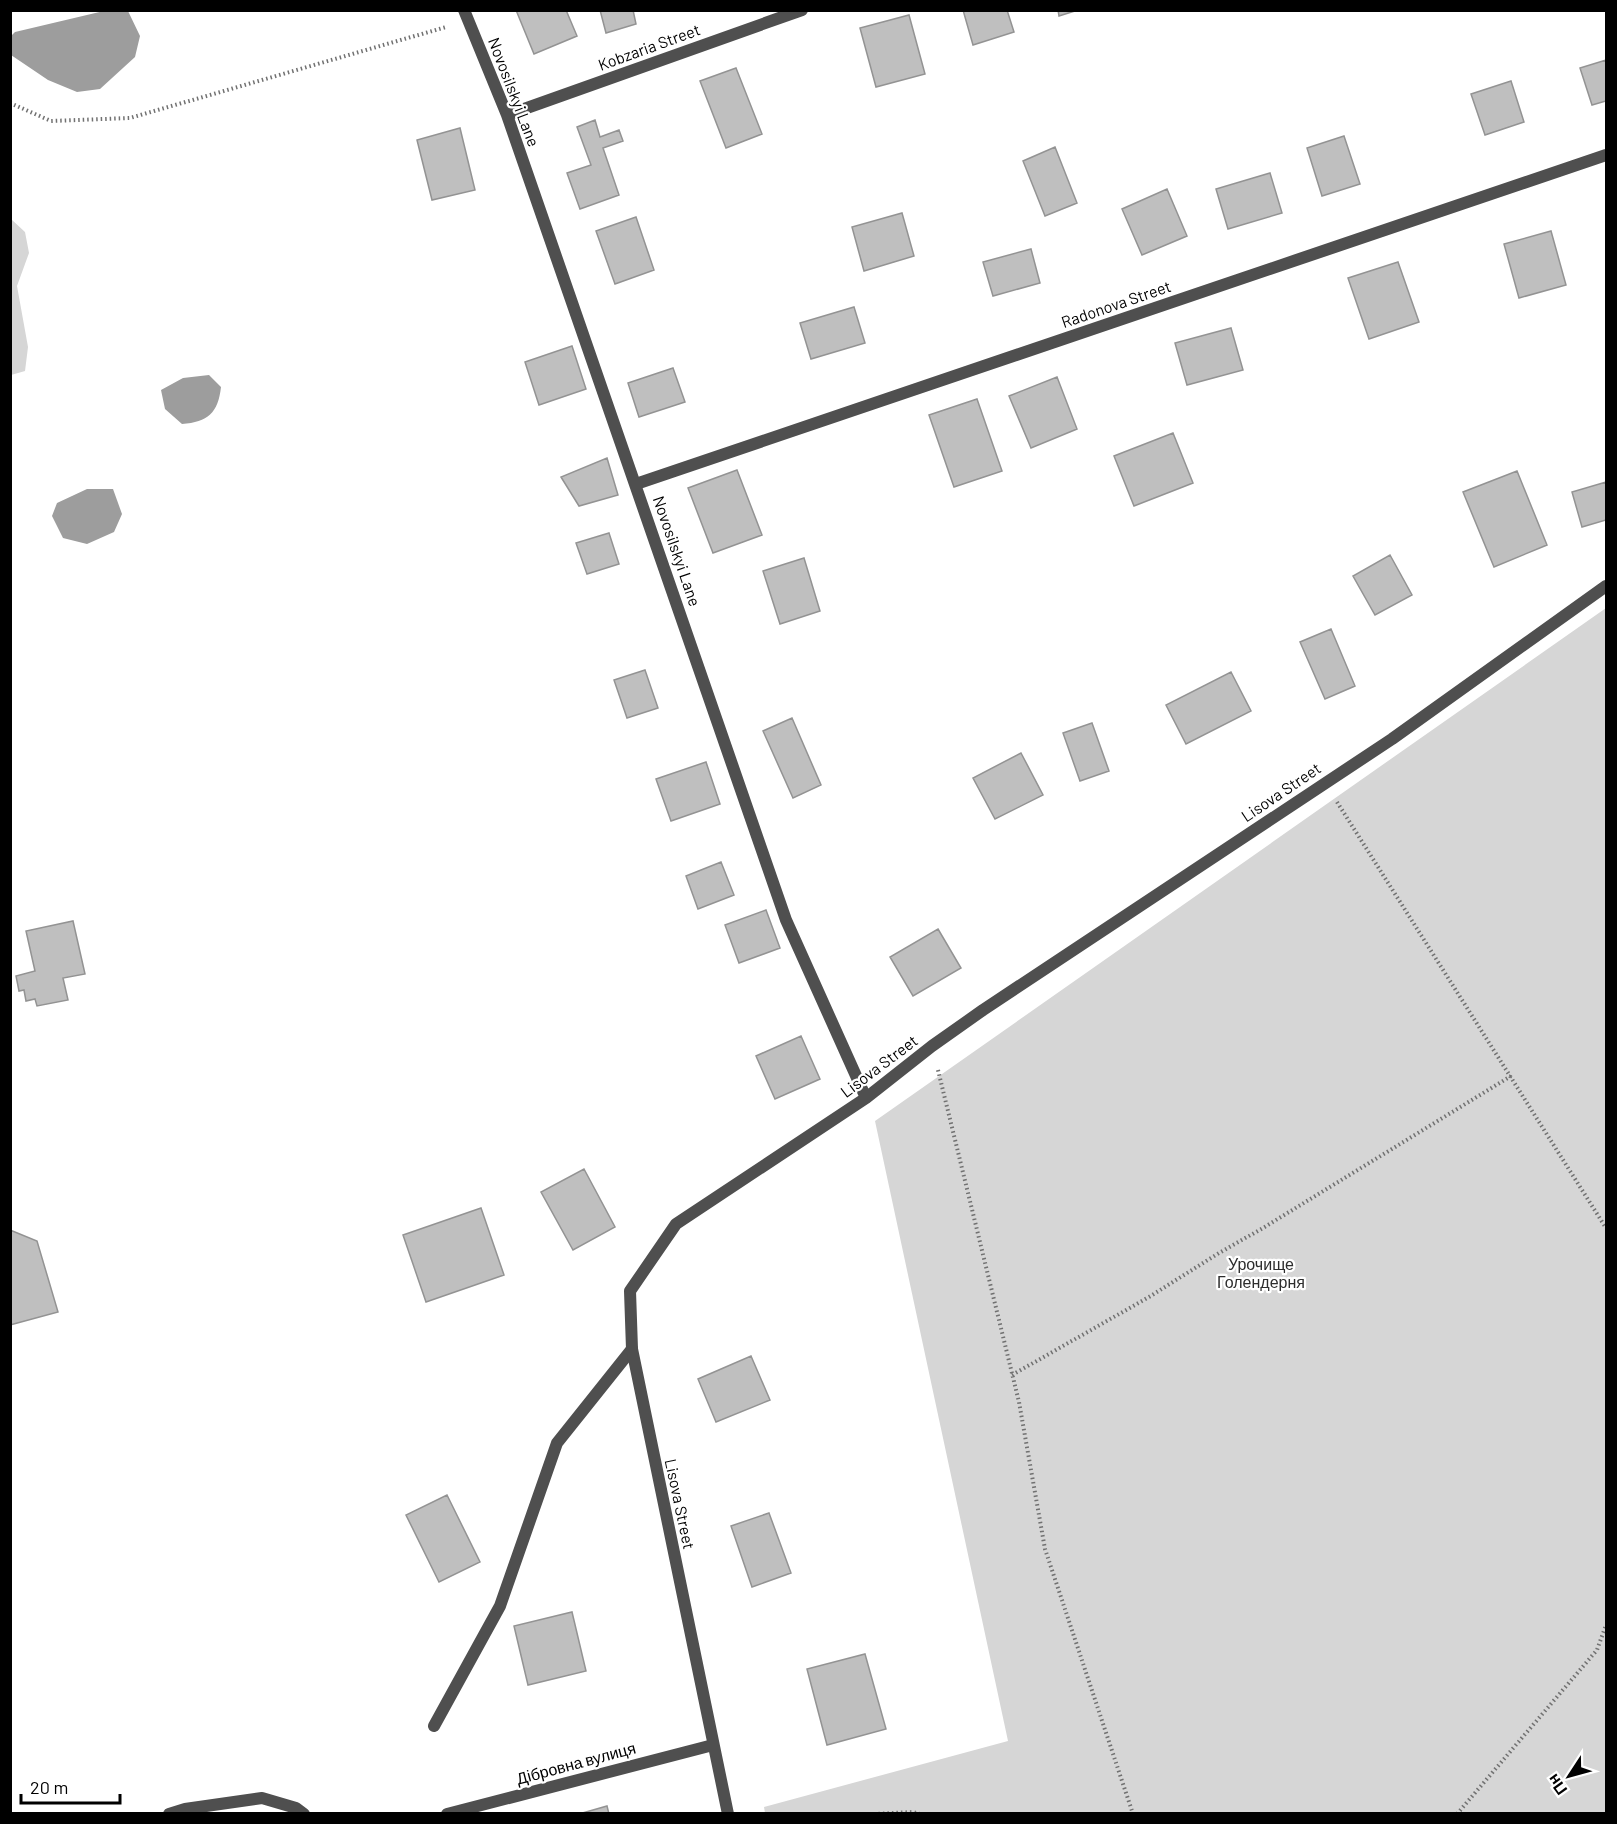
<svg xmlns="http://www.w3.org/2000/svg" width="1617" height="1824" font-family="Barlow,sans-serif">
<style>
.green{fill:#d6d6d6}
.water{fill:#9d9d9d}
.building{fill:#bfbfbf;stroke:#939393;stroke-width:1.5}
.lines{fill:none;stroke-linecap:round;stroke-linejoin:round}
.path{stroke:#717171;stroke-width:4;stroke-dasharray:1.5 3;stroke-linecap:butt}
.lane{stroke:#4f4f4f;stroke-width:12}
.street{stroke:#4f4f4f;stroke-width:12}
.labels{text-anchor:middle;stroke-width:4.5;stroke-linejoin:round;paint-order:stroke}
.street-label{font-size:16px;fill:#000;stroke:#fff}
.park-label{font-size:16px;fill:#2d2d2d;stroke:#fff}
</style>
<rect width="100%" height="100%" fill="#fff"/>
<path class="green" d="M11,219L25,232L29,253L17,286L28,347L25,371L11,375Z
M1606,608V1813H765L764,1807L1008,1741L875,1121Z"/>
<path class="water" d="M108,10L128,11L140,36L135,57L100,89L77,92L48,80L11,55V36L15,32Z
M209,375L221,387C218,413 208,422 182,424L165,409L161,390L183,378Z
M87,489H113L122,514L114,532L87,544L63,538L52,516L57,503Z"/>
<path class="building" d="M516,10H566L577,36L534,54Z
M600,10H633L636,24L606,33Z
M963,10H1007L1014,32L973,45Z
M1058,10H1078L1059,16Z
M909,15L925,74L876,87L860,28Z
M1606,60V101L1592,105L1580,68Z
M736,68L762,134L726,148L700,81Z
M1511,81L1524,122L1485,135L1471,94Z
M595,120L600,137L619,130L623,141L603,148L619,195L580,209L567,173L591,165L577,127Z
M460,128L475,190L432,200L417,140Z
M1344,136L1360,184L1322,196L1307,148Z
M1055,147L1077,203L1045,216L1023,161Z
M1270,173L1282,213L1228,229L1216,189Z
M1167,189L1187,236L1142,255L1122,209Z
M902,213L914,256L864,271L852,227Z
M636,217L654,270L615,284L596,231Z
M1551,231L1566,285L1519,298L1504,244Z
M1031,249L1040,283L993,296L983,262Z
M1398,262L1419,322L1369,339L1348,278Z
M854,307L865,343L811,359L800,323Z
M1231,328L1243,370L1187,385L1175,343Z
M572,346L586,389L539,405L525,362Z
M673,368L685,402L639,417L628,383Z
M1057,377L1077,429L1031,448L1009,396Z
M977,399L1002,471L954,487L929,415Z
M1173,433L1193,483L1134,506L1114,456Z
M607,458L618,495L579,506L561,477Z
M737,470L762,535L713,553L688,488Z
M1517,471L1547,545L1494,567L1463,492Z
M1606,482V520L1582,527L1572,492Z
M609,533L619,564L587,574L576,543Z
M1390,555L1412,595L1375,615L1353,576Z
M804,558L820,611L780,624L763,571Z
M1331,629L1355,686L1325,699L1300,642Z
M645,670L658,708L627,718L614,680Z
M1231,672L1251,711L1186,744L1166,705Z
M792,718L821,785L793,798L763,731Z
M1092,723L1109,771L1080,781L1063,733Z
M1021,753L1043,795L995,819L973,778Z
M706,762L720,804L671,821L656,779Z
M721,862L734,895L698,909L686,876Z
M766,910L780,948L739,963L725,925Z
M73,921L85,974L63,978L68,1000L37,1006L35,999L26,1001L24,990L19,991L16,976L35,971L26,931Z
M938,929L961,968L913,996L890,957Z
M801,1036L820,1079L775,1099L756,1056Z
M584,1169L615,1227L573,1250L541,1192Z
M481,1208L504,1275L426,1302L403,1235Z
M10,1230L37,1241L58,1312L10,1325Z
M751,1356L770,1400L716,1422L698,1379Z
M447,1495L480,1562L439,1582L406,1515Z
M769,1513L791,1573L752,1587L731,1526Z
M572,1612L586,1671L528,1685L514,1626Z
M865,1654L886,1729L827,1745L807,1669Z
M607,1806L609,1814H579Z"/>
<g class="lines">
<path class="path" d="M10,103L51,121L130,118L446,27
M1337,802L1606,1228
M938,1070L1019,1402L1045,1549L1133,1814
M1012,1375L1149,1297L1219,1253L1263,1228L1511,1076
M874,1814L913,1812L920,1814
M1457,1814L1597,1650L1606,1625"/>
<path class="lane" d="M434,1726L500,1606L557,1443L632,1349"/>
<path class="street" d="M464,10L507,115L786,920L866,1098
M507,115L802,10
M636,484L1606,155
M169,1814L185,1809L262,1798L296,1808L304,1814
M447,1814L713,1745
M728,1814L632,1349L630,1291L676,1224L866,1098L932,1046L983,1010L1392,739L1606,586"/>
</g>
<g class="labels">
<g class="street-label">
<text transform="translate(649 47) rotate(-20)" y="6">Kobzaria Street</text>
<text transform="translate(514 92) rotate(69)" y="6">Novosilskyi Lane</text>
<text transform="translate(1116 304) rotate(-19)" y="6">Radonova Street</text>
<text transform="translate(677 551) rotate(71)" y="6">Novosilskyi Lane</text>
<text transform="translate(1281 792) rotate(-34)" y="6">Lisova Street</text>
<text transform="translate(879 1066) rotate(-37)" y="6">Lisova Street</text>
<text transform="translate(680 1504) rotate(78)" y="6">Lisova Street</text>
<text transform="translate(576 1763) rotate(-15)" y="6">Дібровна вулиця</text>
</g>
<g class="park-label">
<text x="1261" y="1270">Урочище<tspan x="1261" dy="18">Голендерня</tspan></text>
</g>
</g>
<rect width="1617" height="1824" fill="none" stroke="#000000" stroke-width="24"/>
<g transform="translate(1569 1776) rotate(234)" stroke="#ffffff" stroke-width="4.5" paint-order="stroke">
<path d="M0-4.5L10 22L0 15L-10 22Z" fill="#000000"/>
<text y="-9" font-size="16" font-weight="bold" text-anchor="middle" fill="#000000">Пн</text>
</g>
<path d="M21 1794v9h99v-9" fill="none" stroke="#000000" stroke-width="3"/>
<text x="30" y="1794" font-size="18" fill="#000000" stroke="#ffffff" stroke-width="4.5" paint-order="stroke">20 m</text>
</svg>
